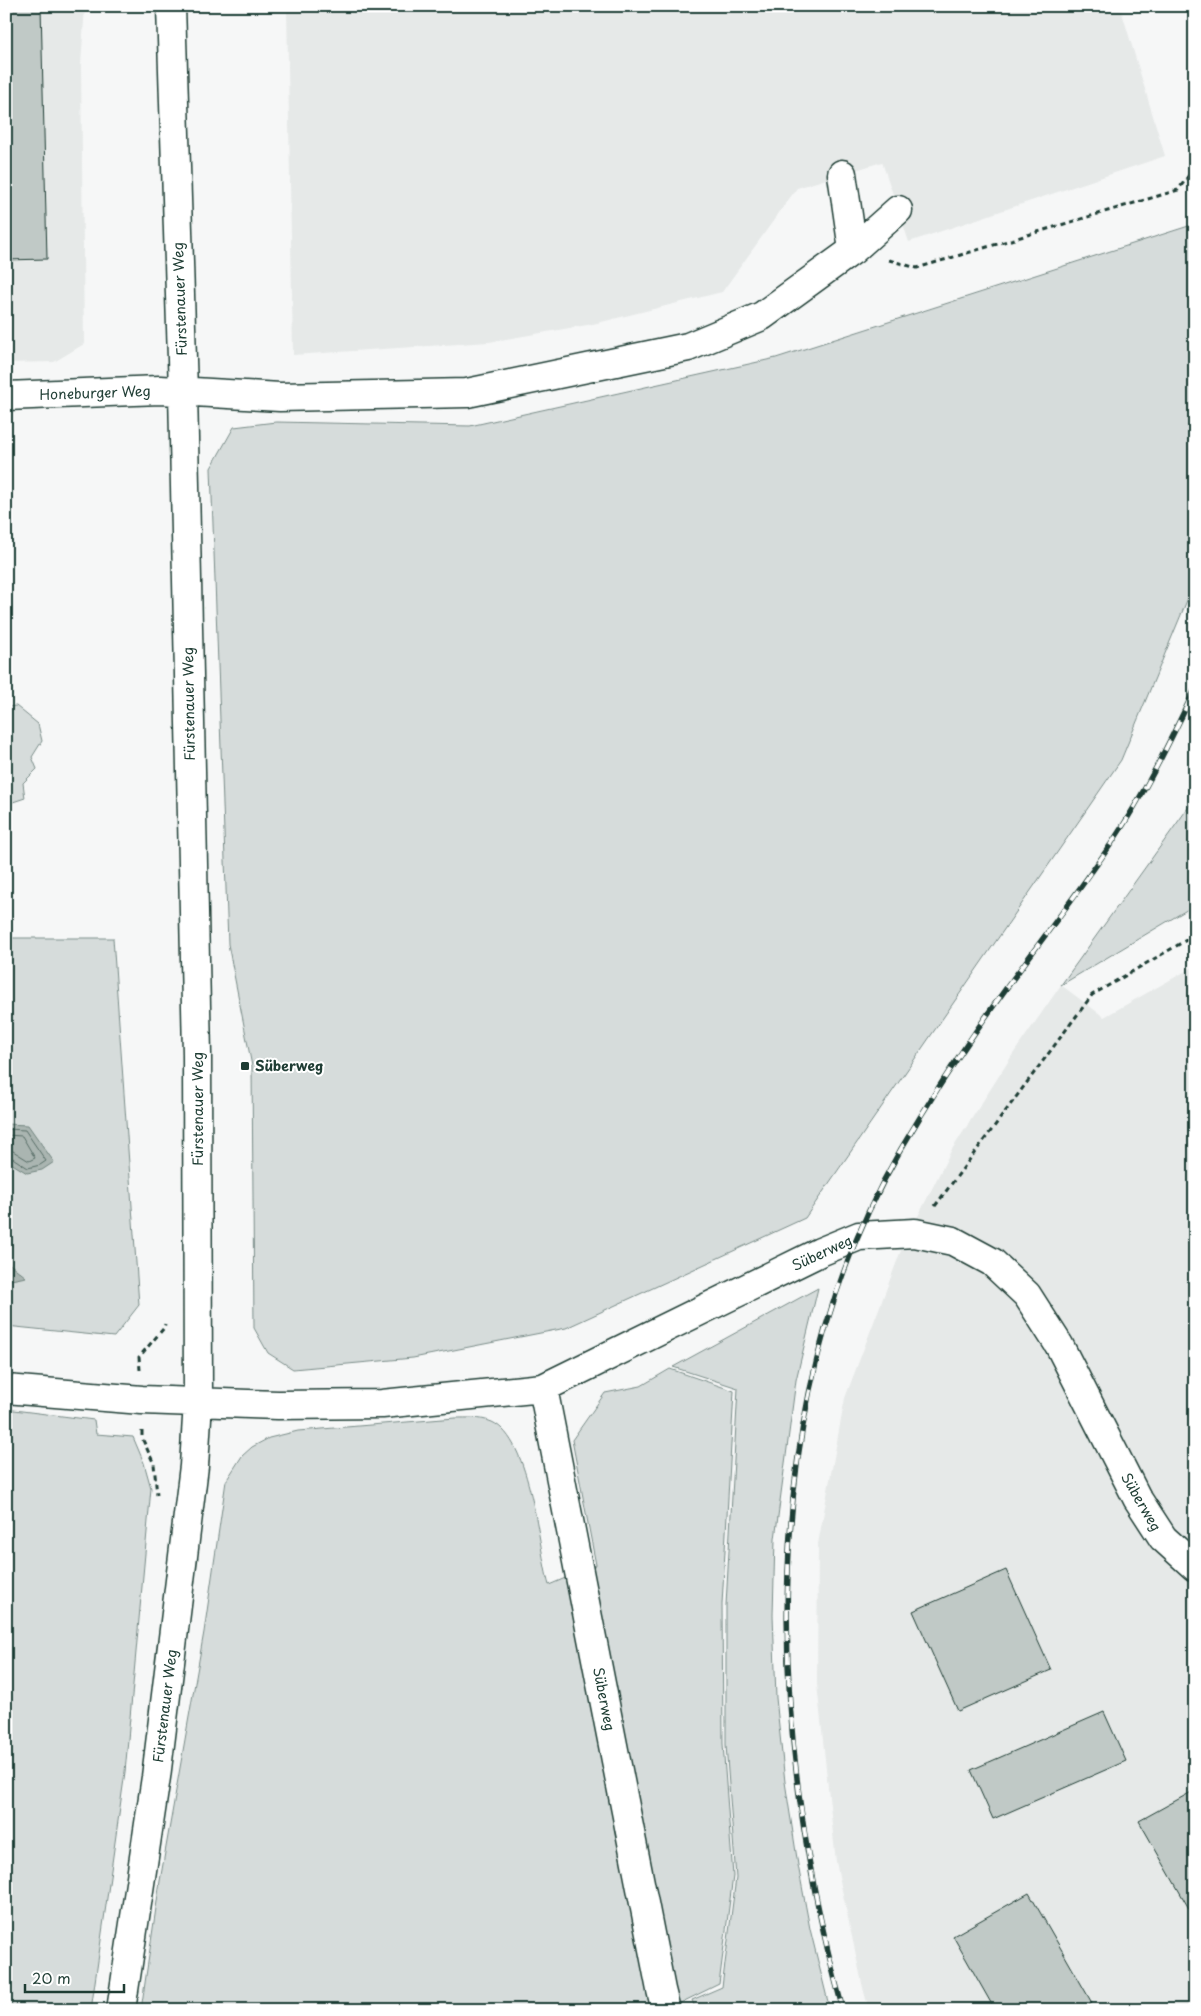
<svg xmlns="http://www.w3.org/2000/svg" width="1201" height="2016" font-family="'Playpen Sans',sans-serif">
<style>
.built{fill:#e6e9e8}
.green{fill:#d6dcdb;stroke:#7a8c88}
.water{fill:#aab5b1;stroke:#72857f}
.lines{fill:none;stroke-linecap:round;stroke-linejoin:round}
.shore{stroke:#576d66;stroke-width:1}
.building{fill:#c0c9c6;stroke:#1f3d34}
.minor-casing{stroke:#1f3d34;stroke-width:31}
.path{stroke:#1f3d34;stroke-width:3;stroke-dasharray:5 4;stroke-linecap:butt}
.minor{stroke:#fff;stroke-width:28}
.rail-casing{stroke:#1f3d34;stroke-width:5.5}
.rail{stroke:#fff;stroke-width:4;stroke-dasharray:11;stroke-linecap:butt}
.poi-dot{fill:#1f3d34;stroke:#fff;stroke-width:2}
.labels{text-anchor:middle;stroke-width:4;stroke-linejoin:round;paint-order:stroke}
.street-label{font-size:14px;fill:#1f3d34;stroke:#fff}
.poi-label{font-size:14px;font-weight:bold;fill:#1f3d34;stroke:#fff;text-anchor:start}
</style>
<rect width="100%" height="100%" fill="#f6f7f7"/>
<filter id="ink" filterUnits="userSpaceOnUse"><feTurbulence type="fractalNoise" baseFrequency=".02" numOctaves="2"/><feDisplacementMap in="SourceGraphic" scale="10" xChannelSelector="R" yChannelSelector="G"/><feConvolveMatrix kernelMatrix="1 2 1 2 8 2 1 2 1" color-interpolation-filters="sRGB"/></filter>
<g filter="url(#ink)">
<path class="built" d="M6,6H85L81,65L84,344L54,362L6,363Z
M287,6H1120L1165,156L909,242L882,162L797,188L722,292L593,324L489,342L293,355Z
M1195,966V2010H869L863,1988L836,1862L817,1684L818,1544L845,1398L902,1248L951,1151L1013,1054L1061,985L1104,1017Z"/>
<path class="green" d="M1195,224V581L1121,760L805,1218L566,1328L413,1358L293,1369L268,1353L254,1328L252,1066L228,944L211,468L234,427L276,422L470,426L776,358Z
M16,706L38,724L42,741L32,757L37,769L23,783L25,798L10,803L11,821L6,820V707Z
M1195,795V905L1061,985L1190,805Z
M6,938H113L139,1305L114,1337L6,1326Z
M818,1288L796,1380L775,1539L773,1615L776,1698L785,1782L798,1865L810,1929L830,2010H696L692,2000L722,1987L736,1878L726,1745V1605L738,1388L673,1367Z
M670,1369L734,1391L722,1604L723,1744L733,1876L719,1984L666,2010H141L160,1881L204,1632L226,1481L242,1456L252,1447L269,1438L298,1431L455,1418C468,1418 480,1417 492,1422C532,1440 538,1548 549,1585L596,1565L572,1440L605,1393L641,1386Z
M6,1409L94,1420L96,1434L133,1437L144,1463L151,1488L125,1772L91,2010H6Z"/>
<path class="water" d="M6,1124L28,1125L54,1162L42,1170L27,1173L6,1160Z
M6,1261L26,1277L6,1281Z"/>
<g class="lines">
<path class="shore" d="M6,1129L25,1130L46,1161L40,1165L28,1168L11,1157L6,1156
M6,1135L22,1136L35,1158L29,1161L13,1151L6,1150"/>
</g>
<path class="building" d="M6,6H41L47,259L6,260Z
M1006,1570L1051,1670L958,1711L913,1611Z
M1104,1712L1126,1761L993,1819L971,1770Z
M1195,1790V1919L1139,1821Z
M1029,1893L1092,2003L1081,2010H995L953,1936Z"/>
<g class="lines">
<g class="minor-casing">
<path id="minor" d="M842,174L853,250
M6,396L160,390L280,397L467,393L688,347L762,316L853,250L898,210
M543,1388L661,1990L666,2010
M6,1389L142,1400L278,1405L382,1404L543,1388L820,1252L859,1236L915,1233L953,1241L992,1262L1027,1295L1059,1345L1137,1498L1163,1538L1195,1567
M121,2010L156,1777L194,1466L198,1402L197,1054L183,391L171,6"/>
</g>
<path class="path" d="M889,260L917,268L1178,190L1195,167
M935,1206L1092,995L1195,935
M140,1370L139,1357L164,1328L165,1324
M142,1431V1438L154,1464L157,1495"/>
<use href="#minor" class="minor"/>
<g class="rail-casing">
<path id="rail" d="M843,2010C767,1733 753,1405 901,1149C925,1108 951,1067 978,1028C1022,964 1070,905 1113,841C1145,793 1170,741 1195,689"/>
</g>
<use href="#rail" class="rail"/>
</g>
</g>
<rect class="poi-dot" x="240" y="1061" width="10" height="10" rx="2.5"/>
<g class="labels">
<g class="street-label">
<text transform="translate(180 299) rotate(-92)" y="5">Fürstenauer Weg</text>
<text transform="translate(95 393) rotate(-2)" y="5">Honeburger Weg</text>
<text transform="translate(189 704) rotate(-91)" y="5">Fürstenauer Weg</text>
<text transform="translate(198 1109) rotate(-90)" y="5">Fürstenauer Weg</text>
<text transform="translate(822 1253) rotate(-25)" y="5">Süberweg</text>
<text transform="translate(1141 1502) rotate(60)" y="5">Süberweg</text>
<text transform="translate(604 1699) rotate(79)" y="5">Süberweg</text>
<text transform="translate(165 1706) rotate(-83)" y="5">Fürstenauer Weg</text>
</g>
<g class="poi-label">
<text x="255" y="1071">Süberweg</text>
</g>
</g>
<rect width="1201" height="2016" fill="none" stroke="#fff" stroke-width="25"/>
<rect x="12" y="12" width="1176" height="1991" fill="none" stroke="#1f3d34" stroke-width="2" filter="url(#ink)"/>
<path d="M25 1984v8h99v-8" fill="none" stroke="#1f3d34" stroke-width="2.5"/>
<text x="32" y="1984" font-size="15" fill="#1f3d34" stroke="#ffffff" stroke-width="4" paint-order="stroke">20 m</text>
</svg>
